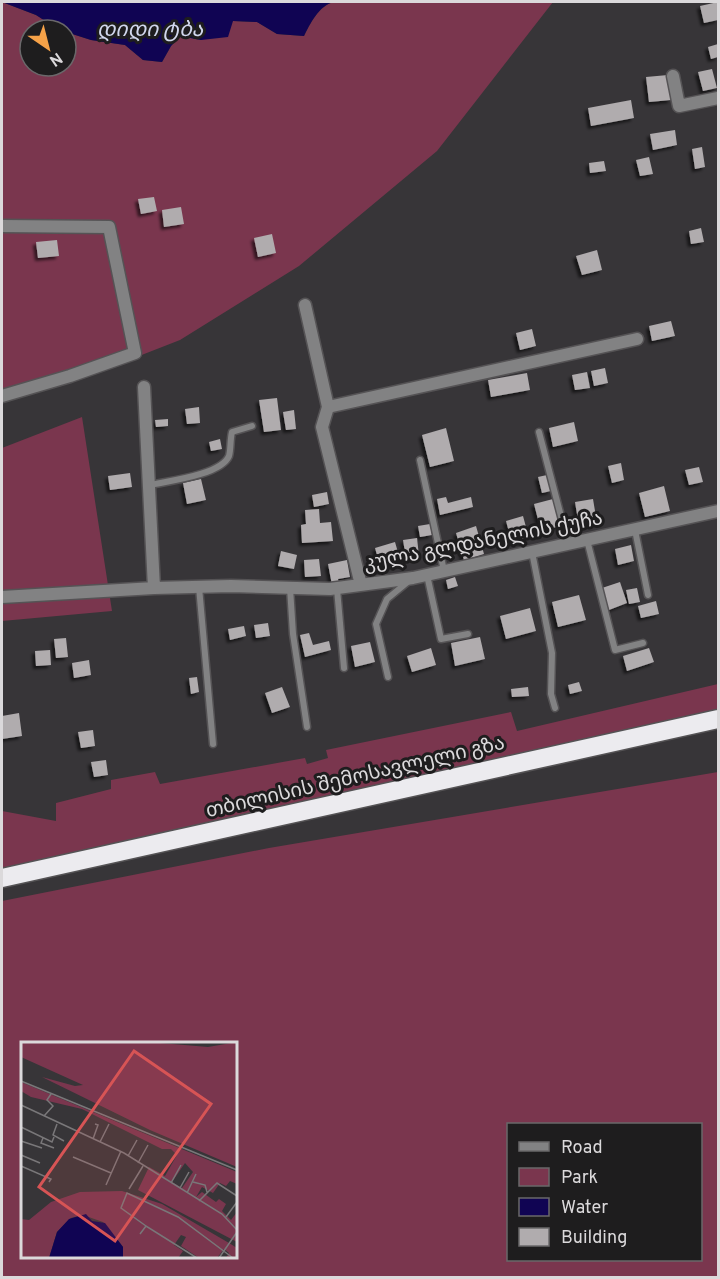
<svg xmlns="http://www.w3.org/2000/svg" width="720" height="1279" font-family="Overpass,'Noto Sans Georgian',sans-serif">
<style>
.green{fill:#7a364e;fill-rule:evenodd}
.water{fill:#100453}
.building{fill:#b0acae;filter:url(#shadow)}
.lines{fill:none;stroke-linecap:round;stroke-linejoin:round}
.lane-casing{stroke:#555355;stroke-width:9}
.street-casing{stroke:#555355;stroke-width:15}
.highway-casing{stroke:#555355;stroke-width:21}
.lane{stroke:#828283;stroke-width:6}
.street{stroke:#828283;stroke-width:12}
.highway{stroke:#ecebef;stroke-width:18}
.labels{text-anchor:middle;stroke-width:6;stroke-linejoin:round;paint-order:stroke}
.street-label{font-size:20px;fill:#dbd9db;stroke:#1e1d1e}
.water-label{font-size:21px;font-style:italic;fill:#d1d7ed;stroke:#1e1d1e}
.inset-road{fill:none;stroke:#797779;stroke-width:1.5}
.view{fill:#d75455;fill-opacity:0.15;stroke:#d75455;stroke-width:3}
.inset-edge{fill:none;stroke:#dbd9db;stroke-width:3}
</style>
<defs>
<filter id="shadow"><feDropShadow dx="-3" dy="3" stdDeviation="1.5" flood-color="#0009"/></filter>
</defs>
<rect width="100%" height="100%" fill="#373538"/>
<path class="green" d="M2,2L36,15L60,30H30V66H66V32L91,40L125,45L143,60L162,62L171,46L181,36L201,40L233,21L257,22L277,34L304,36C310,24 319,5 334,2H553L437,151L299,266L180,340L75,381L2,402Z
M82,417L112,611L2,621V448Z
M718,684V709L2,868V811L56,821V803L111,789V780L155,772L160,784L305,758L307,764L328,758L326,750L511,712L517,731Z
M718,772V1277H2V901L269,848ZM22,1044H236V1256H22ZM700,1124V1260H508V1124Z"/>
<path class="water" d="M2,2H334C319,5 310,24 304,36L277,34L257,22L233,21L228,37L201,40L180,36L171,46L162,62L143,60L125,45L91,40L66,32V30H59L36,15Z"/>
<path class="building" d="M718,2V20L704,23L700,6Z
M718,44V57L711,59L708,47Z
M712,69L717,88L703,91L698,72Z
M668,75L671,100L649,102L646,77Z
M631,100L634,118L591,126L588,108Z
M675,130L677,145L653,150L650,134Z
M702,147L705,167L695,169L692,149Z
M649,157L653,174L640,176L636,160Z
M604,161L606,171L590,173L589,163Z
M154,197L157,211L141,214L138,199Z
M181,207L184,224L164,227L162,210Z
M701,228L704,242L691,244L689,231Z
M272,234L276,253L258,257L254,238Z
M57,240L59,256L38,258L36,242Z
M597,250L602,270L582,275L576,256Z
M671,321L675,336L652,341L649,326Z
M532,329L536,346L520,350L516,333Z
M605,368L608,383L594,386L591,371Z
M587,372L590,388L575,390L572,375Z
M527,373L530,390L491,397L488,380Z
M277,398L281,430L264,432L259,400Z
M199,407L200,423L187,424L185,409Z
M294,410L296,429L286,430L283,412Z
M168,419V426L156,427L155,420Z
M574,422L578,441L553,447L549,428Z
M446,428L454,461L430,467L422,435Z
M220,439L222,449L211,451L209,442Z
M621,463L624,480L612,483L608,466Z
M699,467L703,482L689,485L685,470Z
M130,473L132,487L110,490L108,476Z
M547,475L551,491L542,493L538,477Z
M201,479L206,500L187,504L183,483Z
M664,486L670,511L645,517L639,493Z
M327,492L329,504L314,507L312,495Z
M446,497L448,503L471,497L473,507L440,515L437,499Z
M553,499L560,526L541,531L534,504Z
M593,499L597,523L579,526L575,502Z
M319,509L320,523L331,522L333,541L302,543L301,525L306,524L305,510Z
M523,516L529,538L512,543L506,521Z
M430,524L432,535L420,537L418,526Z
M476,526L484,554L464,560L456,533Z
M417,538L419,556L406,558L403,540Z
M395,542L401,563L381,569L375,548Z
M631,545L634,561L618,565L615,549Z
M281,551L297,555L294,569L278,566Z
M319,559L321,576L305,577L304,560Z
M347,560L350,577L338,579L339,584L332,585L328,564Z
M455,577L458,586L448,589L446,580Z
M620,582L627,603L609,610L602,588Z
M637,588L640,602L629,604L626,590Z
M579,595L586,620L558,627L552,602Z
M656,601L659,614L641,618L638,606Z
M530,608L536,631L506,639L500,616Z
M268,623L270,636L256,638L254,625Z
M244,626L246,636L230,640L228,629Z
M309,633L313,645L329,641L331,650L305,657L300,635Z
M480,637L485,659L455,666L451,643Z
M66,638L68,657L56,658L54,639Z
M370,642L375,662L355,667L351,646Z
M431,648L436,665L412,672L407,656Z
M649,648L654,662L627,671L623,656Z
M50,650L51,665L36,666L35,651Z
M89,660L91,675L74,678L72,663Z
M197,677L199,692L191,694L189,678Z
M579,682L582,691L570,694L568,685Z
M282,687L290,707L272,713L265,693Z
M528,687L529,696L512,697L511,689Z
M19,713L22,736L2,739V716Z
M93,730L95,746L81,748L78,732Z
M106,760L108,775L94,777L91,762Z"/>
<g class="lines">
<g class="lane-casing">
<path id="lane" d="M539,432L568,543
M420,460L444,571
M150,485C168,481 221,475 229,456C231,449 230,440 232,432L252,426
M635,530L648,595
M587,540L615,650L643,643
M532,552L552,653L551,694L555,708
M427,575L441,639L468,634
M199,587L213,744
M290,588L293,634L307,727
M337,589L344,668
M388,677L376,624L387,599L410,580"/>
</g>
<g class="street-casing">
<path id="street" d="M673,76L679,106L718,98
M2,226L109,227L135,353L70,376L2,396
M305,305L328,407L322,427L361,585
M144,387L154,588
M328,407L637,339
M2,597L154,588L231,586L330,589L413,578L718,511"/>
</g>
<g class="highway-casing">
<path id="highway" d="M2,878L718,719"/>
</g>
<use href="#lane" class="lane"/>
<use href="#street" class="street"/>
<use href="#highway" class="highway"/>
</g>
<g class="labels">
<g class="street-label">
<text transform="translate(483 540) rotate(-11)" y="7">კულა გლდანელის ქუჩა</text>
<text transform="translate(355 776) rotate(-13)" y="7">თბილისის შემოსავლელი გზა</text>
</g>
<g class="water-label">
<text x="150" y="36">დიდი ტბა</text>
</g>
</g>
<g transform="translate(21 1042)">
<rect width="216" height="216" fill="#373538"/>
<path d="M0,0H128L187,5L216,0V125L129,88L21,35L54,44L62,43L0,15ZM0,40L216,130V142L209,139L205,144L199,141L192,151L181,145L175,155L181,150L195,160L198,157L205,162L201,169L210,178L216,170V200L117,148L128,125L144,134L156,113L150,107H141L61,67L10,55L0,49ZM164,121L172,130L161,146L151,140ZM101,149L141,162L208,201L216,206V216H205L208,211L203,207L196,216H178L160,204L165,195L160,193L153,203L162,209L157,216H102V205L82,180L62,173L50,176L36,190L28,216H0V177L8,178L30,160L59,150Z" fill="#7a364e" fill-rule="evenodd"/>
<path d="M65,172L71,179L84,181L102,205V216H28L36,190L48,177Z" fill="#100453"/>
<path class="inset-road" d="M0,39L216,128M0,63L103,111L201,172L216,188M23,74L32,64L26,58L30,52M36,82L32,93L43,99M0,85L31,100L33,95M22,96L20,101L33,106M72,97L77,83L74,82M0,99L21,106M79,100L88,82M0,113L19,121M107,114L116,98M52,115L90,131M117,121L127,103M0,124L30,137L28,140M172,140L184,143L186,150M150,141L160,123M85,143L100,109M159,146L168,130M108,147L122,124M166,151L175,132M178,159L196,141L216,154M205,175L216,160M125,184L100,166L106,151L157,175L212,216M119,192L125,184L176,216M198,216L216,190"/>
<path class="view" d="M113,9L190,62L94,199L18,145Z"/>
<rect width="216" height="216" class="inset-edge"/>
</g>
<rect width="720" height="1279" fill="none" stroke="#dbd9db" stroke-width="6"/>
<rect x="507" y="1123" width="195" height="138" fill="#1e1d1e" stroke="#6a686a" stroke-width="1.5"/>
<rect x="519" y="1142" width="30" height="9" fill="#828283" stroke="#6a686a" stroke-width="1.5"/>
<text x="561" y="1153" font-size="18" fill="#dbd9db">Road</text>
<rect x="519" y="1168" width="30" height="18" fill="#7a364e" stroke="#6a686a" stroke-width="1.5"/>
<text x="561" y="1183" font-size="18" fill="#dbd9db">Park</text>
<rect x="519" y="1198" width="30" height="18" fill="#100453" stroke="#6a686a" stroke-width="1.5"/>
<text x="561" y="1213" font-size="18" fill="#dbd9db">Water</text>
<rect x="519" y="1228" width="30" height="18" fill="#b0acae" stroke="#6a686a" stroke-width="1.5"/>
<text x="561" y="1243" font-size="18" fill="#dbd9db">Building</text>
<g transform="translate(48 48) rotate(145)"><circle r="28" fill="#1e1d1e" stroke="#6a686a" stroke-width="1.5"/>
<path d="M0-4.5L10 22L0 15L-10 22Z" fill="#f6a248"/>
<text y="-9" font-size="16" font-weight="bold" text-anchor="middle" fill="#dbd9db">N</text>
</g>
</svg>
